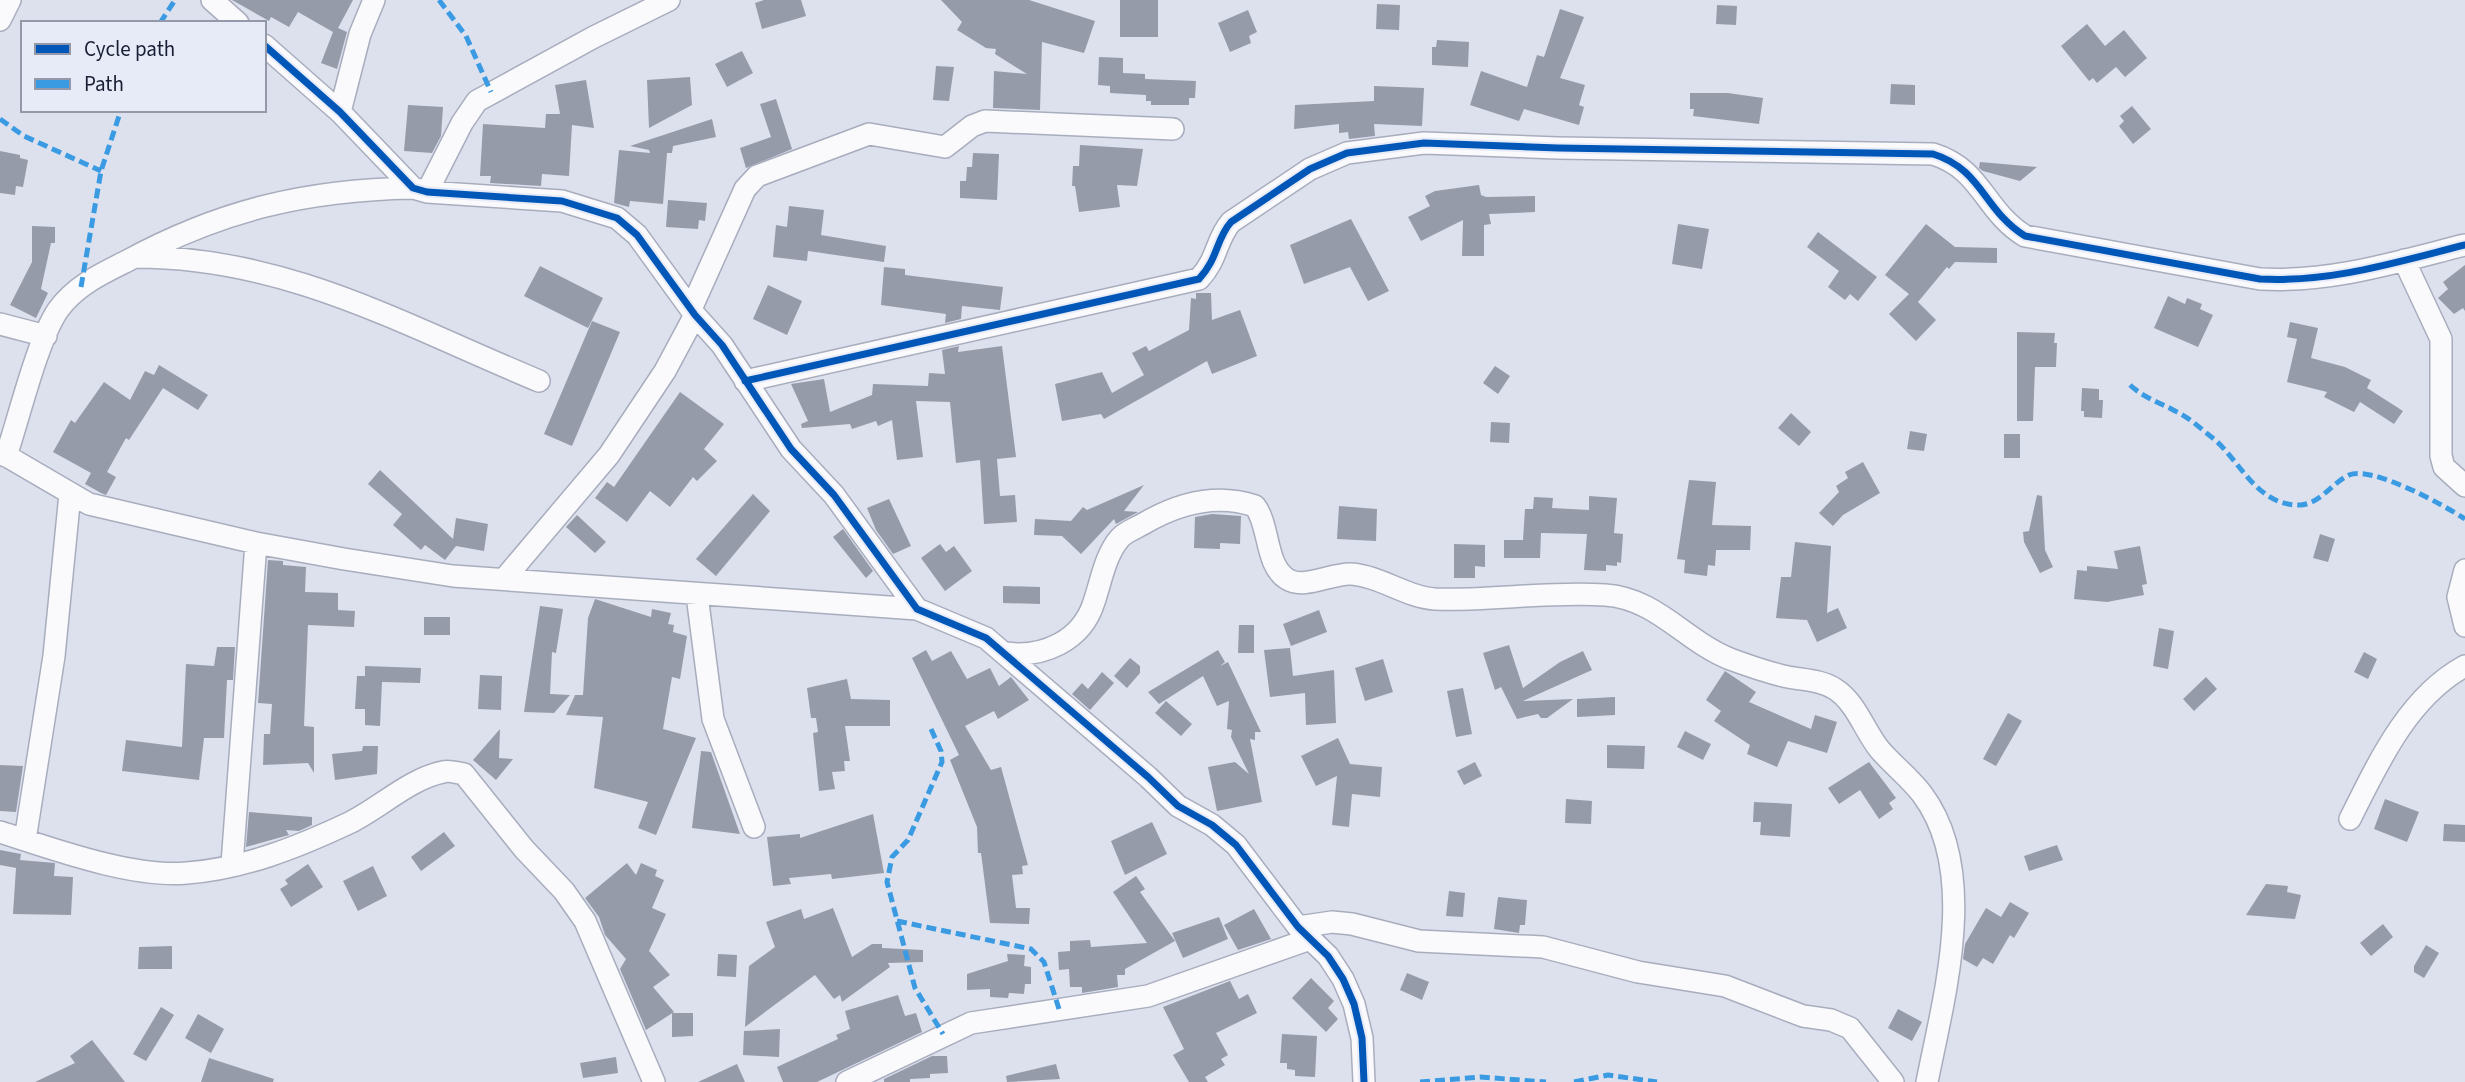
<svg xmlns="http://www.w3.org/2000/svg" width="2465" height="1082" font-family="'Source Sans 3',sans-serif">
<style>
.building{fill:#969baa}
.lines{fill:none;stroke-linecap:round;stroke-linejoin:round}
.minor-casing{stroke:#a8adbe;stroke-width:24}
.minor{stroke:#fafafc;stroke-width:21}
.quiet{stroke:#3b9be2;stroke-width:5;stroke-dasharray:10 5;stroke-linecap:butt}
.cycleway-casing{stroke:#e7ebf7;stroke-width:11}
.cycleway{stroke:#0057b8;stroke-width:7}
</style>
<rect width="100%" height="100%" fill="#dde1ee"/>
<path class="building" d="M232,0H353L338,28L347,32L337,69L321,63L333,32L298,12L289,27L271,17L269,21Z
M764,0H801L806,16L762,29L755,3Z
M941,0H1029L1095,21L1084,53L1042,42L1040,110L993,108L994,71L1027,74L995,54L996,49L986,48L957,30L962,22Z
M1120,0H1158V37H1120Z
M1377,4L1400,5L1399,30L1376,29Z
M1717,5L1737,6L1736,25L1716,24Z
M1560,9L1584,17L1560,78L1585,85L1579,105L1584,107L1579,125L1524,109L1519,121L1470,105L1481,71L1527,87L1537,55L1544,57Z
M1248,10L1257,32L1249,36L1251,43L1230,52L1218,23Z
M2087,24L2105,46L2124,30L2147,58L2125,77L2116,67L2097,83L2093,78L2089,81L2061,46Z
M1437,40L1469,42L1468,67L1432,65V47H1436Z
M742,51L753,73L727,87L715,64Z
M1099,57L1123,58V73L1145,74V79L1196,81L1195,98H1189V105H1151V101H1146V95L1110,93V86L1098,85Z
M936,66L954,67L949,101L933,100Z
M690,77L692,105L649,128L647,80Z
M586,80L594,128L572,125L569,176L542,174L541,186L490,183L491,176H480L483,124L545,128L546,114H560L555,85Z
M1891,84L1915,85V105L1890,104Z
M1374,86L1424,88L1422,126L1374,124L1375,136L1349,139L1348,132L1339,133V124L1294,129L1295,105L1374,101Z
M1690,93H1728L1763,98L1759,124L1693,116L1694,109H1690Z
M776,99L792,149L746,168L740,148L771,137L760,104Z
M408,105L443,107L441,136L432,153L404,151Z
M2132,106L2151,129L2133,144L2119,126L2124,121L2120,116Z
M712,119L716,137L673,146L672,153H667L663,204L630,201L629,207L614,203L619,150L650,153L649,150L630,146Z
M1080,145L1143,149L1137,186L1117,185L1120,207L1079,212L1075,186H1072L1073,166H1079Z
M0,151L20,155V158L28,160L23,187L16,186L15,195L0,193Z
M973,153L999,154L997,200L960,198V181H966L967,167H972Z
M1980,162L2037,167L2020,181L1983,171L1979,168Z
M1479,185L1481,195L1486,197L1535,196V212L1489,214L1491,224L1484,225V256H1462L1463,220L1421,241L1408,217L1430,206L1425,196L1435,191Z
M668,200L707,203L705,221L699,220L698,229L666,227Z
M789,206L824,210L821,235L886,246L884,262L808,251L807,261L773,257L776,225L787,227Z
M1351,219L1389,291L1368,301L1350,267L1304,284L1290,245Z
M1678,224L1709,229L1702,269L1672,264Z
M1926,224L1955,247L1997,248V263L1955,262L1949,269L1947,267L1918,302L1916,300L1936,320L1916,341L1889,314L1909,294L1885,275Z
M32,226L55,227V243H51L41,289L48,293L36,318L10,305L32,262Z
M1818,232L1877,277L1858,301L1850,294L1845,300L1828,287L1839,271L1807,247Z
M2465,265V311L2463,308L2454,314L2438,298L2448,289L2443,282Z
M540,266L603,298L588,328L524,296Z
M884,267L905,269V275L1003,287L1000,310L962,306L961,319L945,323L946,314L881,305Z
M768,285L802,301L787,335L753,319Z
M1196,293H1211L1212,320L1240,310L1257,356L1212,374L1207,361L1104,419L1101,414L1062,421L1055,384L1102,372L1112,393L1144,375L1132,353L1146,346L1149,351L1189,330L1191,298L1196,299Z
M2168,296L2185,304L2187,298L2202,304L2200,309L2213,315L2198,347L2154,328Z
M592,321L620,332L572,446L544,434Z
M2290,322L2318,328L2311,358L2345,367L2371,380L2367,388L2403,411L2394,424L2360,402L2354,412L2324,397L2327,392L2287,382L2297,339L2287,337Z
M2017,332L2055,333L2054,343H2057L2056,367H2035L2033,421H2017Z
M959,346L958,352L1002,346L1016,457L997,459L1000,496L1015,495L1017,522L984,524L980,460L956,463L950,402L916,401L923,457L897,460L892,420L878,426L876,421L852,429L850,424L802,428L801,424L808,421L791,384L824,379L830,412L872,395L873,384L928,386L929,373L945,374L942,350Z
M159,365L208,395L198,410L163,388L129,440L126,438L107,472L116,477L106,495L101,493L85,484L91,473L53,452L71,420L75,423L104,382L130,400L145,371L154,375Z
M1495,366L1510,376L1498,394L1483,383Z
M2082,388L2099,389V400H2103L2102,418L2084,417V411H2081Z
M680,392L724,424L704,449L717,461L697,481L693,477L670,507L650,491L627,522L595,498L607,482L614,487Z
M1791,413L1811,432L1799,446L1778,428Z
M1491,422L1510,423L1509,443L1490,442Z
M1910,431L1927,434L1924,451L1907,449Z
M2004,434H2020V458H2004Z
M1863,462L1880,493L1843,515L1833,526L1819,513L1839,492L1836,486L1848,478L1845,472Z
M380,470L453,539L456,518L488,524L484,551L456,546L445,560L425,545L421,550L393,525L402,514L368,484Z
M1689,480L1716,482L1712,525L1751,526L1750,550H1716L1715,566L1708,565L1707,576L1684,573L1685,560L1677,559Z
M1144,485L1124,511L1138,512L1116,524L1114,519L1081,554L1062,536L1034,535L1035,519L1071,521L1083,507L1087,510Z
M753,494L770,511L716,576L696,559Z
M2037,495L2042,496L2045,550L2053,567L2040,573L2024,542L2023,532L2029,531Z
M1589,496L1617,498L1614,533L1623,534L1621,563L1617,562V566L1606,565V571L1584,570L1587,534L1541,533L1540,558H1504V540H1523L1525,509H1533L1534,497L1553,498L1552,508L1589,510Z
M889,499L911,546L893,554L876,530L867,508Z
M1339,506L1377,509L1376,541L1337,539Z
M1212,514L1241,516L1240,544L1220,543V549L1194,548L1195,517Z
M577,515L606,542L595,553L566,527Z
M843,529L873,571L866,578L833,537Z
M2320,534L2335,539L2328,562L2313,558Z
M1795,542L1831,546L1827,613L1838,608L1847,628L1817,642L1807,620L1776,618L1781,577H1791Z
M940,544L946,552L954,546L972,571L945,591L921,558Z
M1454,544L1485,545V567L1475,566V578H1454Z
M2140,546L2147,584L2142,585L2144,595L2107,602L2074,599L2077,570L2087,571V566L2118,569L2114,551Z
M268,560L283,561V565L306,567L305,592L338,593V610L355,611L354,627L308,625L304,726L314,727V773L308,763L263,765L264,734H270L272,704L258,703Z
M1003,586L1040,587V604L1003,603Z
M595,599L651,617L652,609L671,613L668,624L674,625L673,632L687,636L680,679L672,677L663,729L696,738L656,835L638,828L648,802L594,788L603,717L566,715L575,695H583L588,618Z
M540,606L563,609L556,653L552,652L550,694L570,695L554,713L524,712Z
M1319,610L1327,632L1291,646L1283,624Z
M424,617H450V635H424Z
M1239,625H1254V653H1238Z
M2159,628L2174,631L2168,669L2153,666Z
M1509,645L1523,688L1560,662L1583,651L1592,670L1523,701L1573,699L1547,718H1541L1538,714L1517,719L1501,687L1495,690L1483,653Z
M217,647H235L233,680H227L224,738H204L199,780L122,771L126,740L182,747L186,664L214,666Z
M1290,648L1293,676L1334,670L1336,723L1306,725L1305,693L1270,697L1264,650Z
M926,650L932,661L951,651L967,679L990,668L999,686L1011,677L1029,700L998,719L994,711L965,726L991,770L1001,767L1028,865L1022,866L1023,874L1012,875L1016,908H1030L1029,924L990,923L981,853H978L977,827L950,760L959,755L912,658Z
M1218,650L1225,662L1220,666L1228,662L1261,732H1255V740L1250,739L1262,802L1217,811L1208,767L1235,762L1249,774L1231,737L1232,730L1227,729L1229,701L1217,706L1203,676L1159,704L1148,692Z
M2364,652L2377,659L2368,679L2354,672Z
M1130,658L1140,666V673L1127,688L1114,676Z
M1383,659L1393,692L1365,701L1355,668Z
M365,666L421,668L420,683L382,682L380,726L365,725V709H355L357,676H365Z
M1725,671L1756,692L1749,702L1811,729L1815,715L1837,722L1827,753L1788,741L1777,767L1747,754L1750,745L1714,721L1721,711L1706,700Z
M1102,672L1114,683L1090,710L1072,694L1082,683L1088,689Z
M480,675L502,676L501,710L478,709Z
M2206,677L2217,689L2194,711L2183,699Z
M847,679L851,699L890,700V726H845L850,761H844L845,771L832,772L835,789L819,791L813,733L818,732L816,718H811L807,688Z
M1463,688L1472,734L1456,737L1447,691Z
M1615,697V715L1577,717V699Z
M1166,701L1192,724L1181,736L1155,713Z
M2008,713L2022,721L1996,766L1983,759Z
M500,729L499,758L513,759L496,780L473,760Z
M1685,731L1711,744L1703,760L1677,747Z
M1338,738L1350,764L1382,767L1380,797L1352,794L1349,827L1332,825L1337,776L1316,786L1301,756Z
M1607,745L1645,746L1644,769L1607,768Z
M363,746H378L377,774L335,780L332,754L362,751Z
M701,751L711,752L740,834L692,828Z
M1475,762L1482,776L1464,785L1457,771Z
M1869,762L1896,798L1889,803L1893,809L1879,819L1860,790L1839,804L1828,788Z
M0,765L23,766L16,812L0,811Z
M1566,799L1592,801L1591,824L1565,823Z
M2385,799L2419,812L2407,842L2374,829Z
M1754,802L1792,804L1790,837L1760,835L1761,822H1753Z
M249,812L312,817V825L299,831L286,830L289,835L246,847Z
M873,814L884,873L832,879L831,874L789,878L791,884L773,886L767,837L800,834V838Z
M1152,822L1167,854L1125,875L1111,841Z
M2444,824L2465,825V842L2443,841Z
M444,832L455,846L421,871L411,857Z
M2057,845L2063,860L2029,871L2024,856Z
M0,850L21,854L20,860L55,863L54,876L73,877L71,915L13,914L16,868L0,865Z
M627,863L636,875L641,863L657,870L655,876L664,880L652,908L666,914L649,951L670,975L653,987L674,1012L646,1030L620,969L626,959L605,935L599,917L585,898Z
M308,864L323,887L291,907L280,889L288,884L285,880Z
M373,866L387,896L358,911L343,881Z
M1136,876L1145,889L1140,892L1175,941L1125,969V975H1117L1118,987L1082,993V987H1070L1069,969L1059,970L1058,952L1070,951V941L1090,940L1091,947L1147,943L1113,892Z
M2266,884L2288,886L2287,892L2301,895L2295,919L2246,915Z
M1449,891L1465,893L1463,917L1446,916Z
M1498,897L1527,900L1525,925H1520L1519,933L1494,929Z
M2010,902L2029,913L2014,938L2010,935L1993,964L1983,958L1977,967L1963,959L1965,944L1986,908L2001,917Z
M833,908L852,957L872,944H882V948L923,950V962L888,963L890,967L842,1002L840,995L834,999L815,975L745,1027L749,966L775,947L766,922L801,909L804,919Z
M1254,909L1271,939L1238,950L1224,925Z
M1219,917L1228,939L1183,958L1172,933Z
M2383,924L2393,937L2371,956L2360,943Z
M2426,945L2439,953L2424,978L2414,972V966Z
M172,946V969H138L139,947Z
M718,954L737,955L736,977L717,976Z
M1007,954L1025,955L1024,966L1031,967V984H1025L1024,994L1009,993L1008,998L990,997V989L967,990V974L1008,961Z
M1407,973L1429,982L1422,1000L1400,990Z
M1311,978L1334,1001L1328,1008L1338,1019L1326,1032L1292,998Z
M1230,981L1239,999L1248,994L1257,1013L1216,1033L1228,1055L1221,1059L1225,1065L1205,1077L1208,1082H1189L1173,1055L1184,1049L1163,1007Z
M898,995L905,1016L916,1013L922,1032L817,1082H783L777,1067L838,1039L836,1035L850,1029L845,1011Z
M161,1007L174,1015L146,1061L133,1054Z
M1898,1009L1922,1022L1912,1041L1888,1028Z
M672,1013H693V1036L672,1037Z
M198,1014L224,1029L211,1053L185,1038Z
M780,1029L779,1057L743,1055L744,1031Z
M1282,1034L1317,1036L1315,1077L1295,1076V1070L1287,1069V1063H1280Z
M92,1040L125,1082H35L75,1063L70,1056Z
M932,1056H947L948,1073L930,1074V1078L910,1079V1082H884V1079Z
M616,1057L618,1073L583,1078L580,1063Z
M209,1058L274,1079L273,1082H201Z
M737,1064L745,1082H698Z
M1056,1064L1060,1079L1007,1082L1006,1076Z"/>
<g class="lines">
<g class="minor-casing">
<path id="minor" d="M212,0L238,23
M0,20L10,0
M264,45L340,112L413,188L427,192L562,201L617,218L637,235L695,315L722,345L791,449L834,495L917,609L986,638L1148,777L1178,806L1212,825L1236,845L1298,927L1328,956L1343,979L1354,1004L1362,1038L1364,1082
M340,112L360,34L374,0
M427,192L462,123L477,101L594,37L669,0
M136,257C286,257 404,325 539,381
M2404,260L2441,339V456L2444,467L2465,486
M691,309L745,189L757,176L869,134L945,147L972,126L985,121L1173,129
M0,324L46,336
M745,381L1199,279C1218,259 1216,239 1231,222L1310,169L1347,153L1424,143L1558,148L1933,154C1982,169 1984,211 2025,236L2260,279C2330,283 2397,262 2465,245
M0,452L89,504L256,543L344,559L453,576L917,609
M6,456C19,418 37,341 58,310C75,286 101,274 127,261C221,210 306,190 413,188
M2465,570L2458,597L2465,626
M505,578L609,455L665,371L695,315
M697,595L713,719L754,827
M1005,653C1043,658 1082,641 1094,602C1101,582 1105,555 1120,538C1125,532 1136,528 1143,524C1177,504 1216,493 1255,506C1270,526 1265,565 1287,579C1304,590 1332,573 1351,574C1380,576 1406,597 1435,599C1492,601 1548,591 1605,595C1656,598 1685,641 1730,659C1749,666 1769,673 1788,677C1804,680 1821,680 1835,689C1856,702 1865,732 1880,750C1893,765 1910,778 1922,794C1980,871 1944,996 1927,1082
M2350,819C2378,763 2408,697 2465,666
M0,832C53,849 132,878 187,873C243,869 298,847 349,823C380,808 409,779 443,772C449,770 457,773 464,774L524,849L564,891L585,921L654,1082
M25,840L54,656L70,494
M232,864L256,543
M1298,927L1332,922L1352,924L1419,941L1543,947L1638,972L1725,986L1803,1016L1831,1020L1850,1028L1893,1082
M847,1082L971,1023L1148,996L1310,939"/>
</g>
<use href="#minor" class="minor"/>
<path class="quiet" d="M439,0L466,36L491,92
M160,23L175,0
M0,119L24,136L101,171
M81,287L101,171L121,110
M2130,385C2144,398 2159,402 2175,411C2189,417 2202,430 2214,439C2241,462 2257,506 2300,505C2320,504 2332,483 2349,475C2371,465 2444,505 2465,519
M931,729L941,751L942,762L908,840L892,857L887,882L915,988L943,1034
M897,921L1031,949L1044,962L1059,1009
M1420,1082L1480,1077L1546,1082
M1574,1082L1608,1075L1657,1082"/>
<g class="cycleway-casing">
<path id="cycleway" d="M264,45L340,112L413,188L427,192L562,201L617,218L637,235L695,315L722,345L791,449L834,495L917,609L986,638L1148,777L1178,806L1212,825L1236,845L1298,927L1328,956L1343,979L1354,1004L1362,1038L1364,1082
M745,381L1199,279C1218,259 1216,239 1231,222L1310,169L1347,153L1424,143L1558,148L1933,154C1982,169 1984,211 2025,236L2260,279C2330,283 2397,262 2465,245"/>
</g>
<use href="#cycleway" class="cycleway"/>
</g>
<rect x="21" y="21" width="245" height="91" fill="#e7ebf7" stroke="#9499a9" stroke-width="2"/>
<rect x="35" y="44" width="35" height="10" fill="#0057b8" stroke="#9499a9" stroke-width="2"/>
<text x="84" y="56" font-size="21" fill="#181e33">Cycle path</text>
<rect x="35" y="79" width="35" height="10" fill="#3b9be2" stroke="#9499a9" stroke-width="2"/>
<text x="84" y="91" font-size="21" fill="#181e33">Path</text>
</svg>
